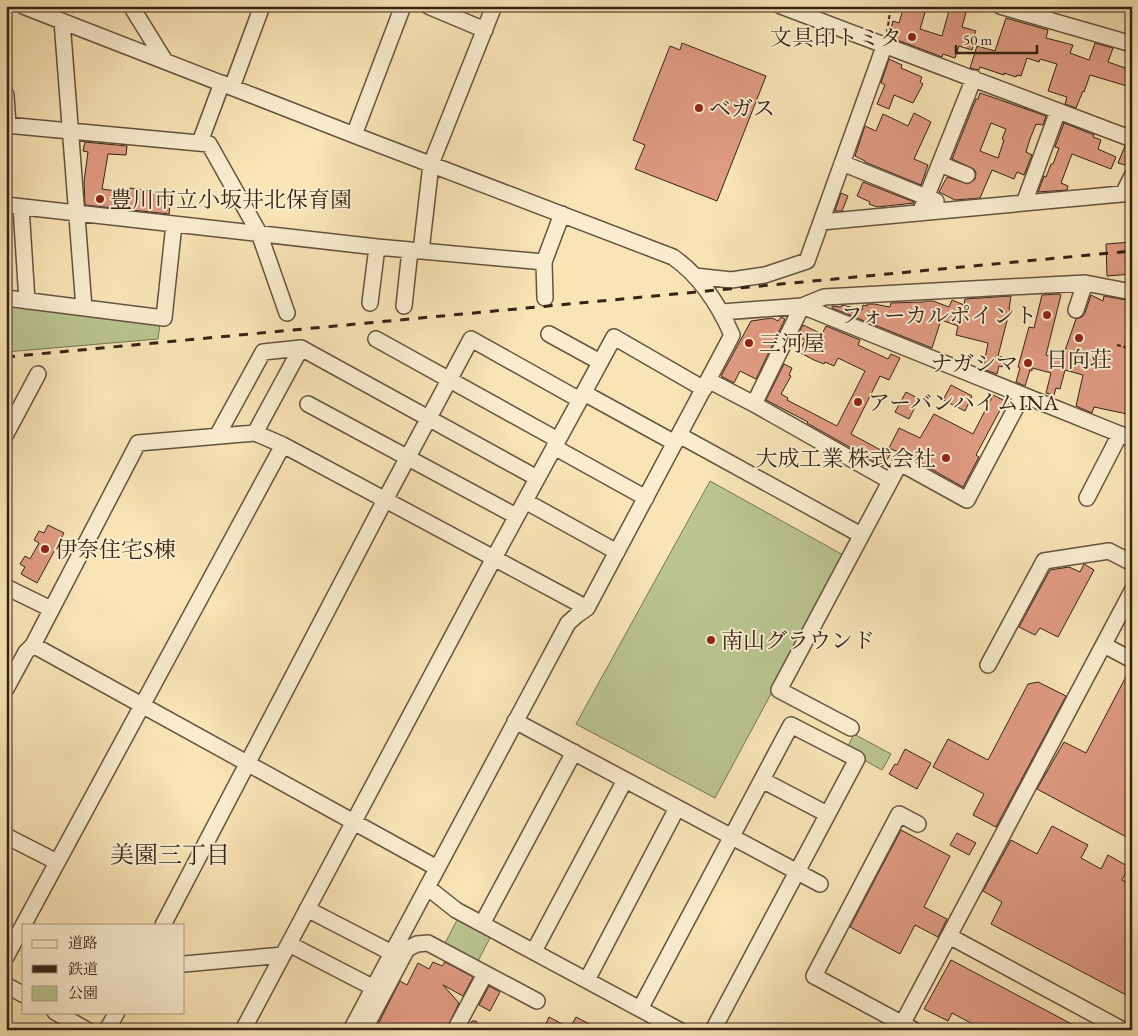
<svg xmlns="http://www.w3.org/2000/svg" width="1138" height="1036" font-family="'EB Garamond','Noto Serif JP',serif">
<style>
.green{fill:#bac590;stroke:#777453}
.building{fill:#e09b83;stroke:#342316;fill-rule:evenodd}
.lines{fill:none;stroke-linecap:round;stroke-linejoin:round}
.minor-casing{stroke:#65533e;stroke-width:18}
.path{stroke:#342316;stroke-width:2;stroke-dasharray:4 2.5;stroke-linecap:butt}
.minor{stroke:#faedcf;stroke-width:15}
.rail{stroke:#342316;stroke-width:3;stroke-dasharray:9 9;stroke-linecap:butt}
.poi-dot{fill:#8f2418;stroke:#faedcf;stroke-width:2}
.labels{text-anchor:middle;stroke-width:4;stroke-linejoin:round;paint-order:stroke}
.poi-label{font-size:22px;fill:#342316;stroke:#faedcf;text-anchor:start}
.neighbourhood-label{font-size:24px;fill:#342316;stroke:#faedcf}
</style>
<rect width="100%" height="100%" fill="#f8e4b5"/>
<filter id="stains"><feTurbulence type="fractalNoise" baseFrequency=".004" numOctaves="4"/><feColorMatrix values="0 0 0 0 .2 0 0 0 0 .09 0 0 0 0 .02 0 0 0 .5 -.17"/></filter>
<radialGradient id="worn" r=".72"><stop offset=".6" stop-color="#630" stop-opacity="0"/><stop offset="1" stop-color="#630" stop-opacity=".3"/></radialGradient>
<path class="green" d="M6,301L160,323L158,339L6,352Z
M710,481L845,556L715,798L576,724Z
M854,734L891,754L882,770L846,750Z
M458,918L491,936L477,963L444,945Z"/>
<path class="building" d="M904,6H927L920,29L942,36L950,7L966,12L962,27L976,31L974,35H976L972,50L959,46L955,58L943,54L942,57L892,38L889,35L893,21L899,23Z
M1006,18L1048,30L1046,38L1073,45L1070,53L1089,60L1095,43L1113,48L1108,62L1131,70L1127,86L1090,75L1084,92L1083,91L1076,108L1065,104L1067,97L1048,91L1057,64L1040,59L1039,62L1027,58L1021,76L1017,75L1016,77L1004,73V75L980,67L979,70L970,68L977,46L995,51Z
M682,43L766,76L717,201L635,169L645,145L633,140L670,46L680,50Z
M889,59L902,65L901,68L922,77L920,82L923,84L913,103L894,95L889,109L877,104L885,85L881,83Z
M980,93L1046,116L1043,125L1036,124L1030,139L1026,152L1032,155L1024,175L1017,172L1014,179L992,170L980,198L955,200L939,192L947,177L968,184L975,179L976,173L974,169L952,159L976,99H978ZM991,123L1006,129L1002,139L1004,140L998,158L980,151Z
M914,113L931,122L914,159L928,165L921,185L865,162V161L855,156L865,126L876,131L883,114L908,126Z
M1064,123L1094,135L1093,137L1101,140L1098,149L1116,157L1111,169L1072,154L1061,183L1068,186L1067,190L1038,192L1044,176L1046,177L1051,164H1053L1059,148L1055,147Z
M85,142L127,146L126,155L108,154L102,189L130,193V188L171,194L169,214L85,205L84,182L88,152L83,151Z
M1125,146L1132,148V167L1118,163Z
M863,182L914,202V203L877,207L869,204L870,202L857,196Z
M841,193L848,196L842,211H835Z
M1132,242V274L1107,276L1106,244Z
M1059,294L1061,295L1046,355L1062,359L1076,319L1082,317L1085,313L1091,295L1103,301L1104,296L1132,301V313L1127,327L1132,329L1125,349L1132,351V415L1094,407L1092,413L1076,406L1083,375L1065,370L1060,389L1056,388L1054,395L1046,393L1051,373L1032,368V371L1030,370L1025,386L1016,382L1020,368L1018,367L1029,327L1034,328L1042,295Z
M1011,296L1009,309H1010L998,356L1005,358L1002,367L999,366L997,374L983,369L988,343L956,335L958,326L941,320L932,348L832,308V306L841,307L842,305L862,310L863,305L867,306V304H874L890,307L891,303L924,302L925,301H933L949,307L952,300L964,305L965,299Z
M781,317L785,319L756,379L740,371L734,383L721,376L751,321L772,318L778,321Z
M803,325L822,334L826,326L860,340L858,345L888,359L891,354L900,358L889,380L880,376L851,434L890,455L883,466L807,423L808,422L766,400L784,364L792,368L789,375L791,376L781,394L788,398L787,400L837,426L865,371L838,358L834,366L825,362L824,364L814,360L799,352L805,340L797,337Z
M951,385L972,396L965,411L943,400Z
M906,392L919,399L909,419L895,412Z
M993,395L1005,401L976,455L979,457L963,487L919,462L889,448L899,428L920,438L934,414L973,434Z
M48,525L64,533L37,583L21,574L25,567L20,564L25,556L30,559L39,543L34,540L39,531L44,533Z
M1084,564L1094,570L1058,637L1040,628L1035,635L1019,627L1050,570L1069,567L1080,572Z
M1130,669H1132V840L1037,789L1064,742L1086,753Z
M1038,682L1066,696L996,827L973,815L984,794L933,767L948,739L988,760L1028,684Z
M905,749L931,763L917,789L889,774L895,764L897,765Z
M1052,826L1088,845L1081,858L1101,869L1108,855L1129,867L1122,880L1132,885V998L991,924L1002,902L983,891L1011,840L1037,854Z
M901,830L950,856L924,907L947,919L938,937L915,925L900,954L850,927Z
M957,833L976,843L969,855L950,845Z
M951,960L1083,1030H984L952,1013L948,1021L924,1009Z
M433,962L442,966L445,962L473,977L463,996L443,985L459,1003L446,1030H375L400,981L407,985L418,963L429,969Z
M489,986L500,992L490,1011L479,1005Z
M549,1017L570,1028L576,1017L601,1030H543Z
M472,1021H476L482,1030H466Z"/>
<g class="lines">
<g class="minor-casing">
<path id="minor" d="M23,6L354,135L673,257C700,276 719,305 732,335L587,608L577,615L568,623L351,1030
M131,6L165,61
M428,6L485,30
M781,6L1132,139
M1000,6L1132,44
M62,21L84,308
M232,87L262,6
M6,95L8,125
M6,125L209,144L259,233L287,313
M354,135L403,6
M200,142L222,83
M842,163L936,201
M940,164L967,175
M1123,194L1132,176
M1024,203L1058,111
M6,205L377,247L544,262L562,214
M21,207L27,301
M920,213L974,78
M821,222L1132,193
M421,251L431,164L494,6
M544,262L545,298
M695,276L731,280L765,275L807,261L885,44
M6,298L164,318L174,224
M370,303L377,247
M404,306L410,250
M802,306L1132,439
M1076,310L1085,283
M722,312L802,306L824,297L1085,283L1132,292
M549,334L600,362
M376,339L558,440
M708,380L754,404L890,481
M584,393L675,443
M308,404L516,516
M754,404L802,306
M255,433L301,348
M6,434L38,374
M679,435L861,535
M217,436L263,352L301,348L537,478
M554,447L646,498
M1087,498L1120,434
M525,501L617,552
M6,587L51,609
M33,645L437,868
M1104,645L1132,660
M988,665L1044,561L1109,551L1132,563
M6,689L26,652L33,645L138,443L255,433L283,445L587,608
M515,721L820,884
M851,728L779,690L900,463L967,500L1022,396
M762,780L827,814
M6,836L57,862
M427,887L456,910L679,1030
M307,909L392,953
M482,924L574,752
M163,925L385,500L471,339L580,400
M949,936L1123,1030
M289,944L374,988
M534,951L625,780
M6,957L283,445
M184,964L283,955
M587,980L677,808
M6,985L24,995
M640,1009L791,725L857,759L713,1030
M55,1012L87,1030
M107,1030L117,1012
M243,1030L494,558L614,337L704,389
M364,1030L407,949L417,944L428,943L537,1001
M455,1030L485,974
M899,1030L1132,591
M914,1030L814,976L899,814L918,824"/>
</g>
<path class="path" d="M887,32L891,6
M1117,345L1132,349"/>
<use href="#minor" class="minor"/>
<path class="rail" d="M6,357L1132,251"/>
</g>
<g class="poi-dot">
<circle cx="912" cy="37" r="5"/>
<circle cx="699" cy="108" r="5"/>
<circle cx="100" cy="199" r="5"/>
<circle cx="1047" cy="315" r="5"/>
<circle cx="1079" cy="338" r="5"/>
<circle cx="749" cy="343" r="5"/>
<circle cx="1028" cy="363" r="5"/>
<circle cx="858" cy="402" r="5"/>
<circle cx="946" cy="458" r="5"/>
<circle cx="45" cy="549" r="5"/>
<circle cx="711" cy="640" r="5"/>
</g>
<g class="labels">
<g class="poi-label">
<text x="902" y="45" text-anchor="end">文具印トミタ</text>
<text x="709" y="116">ベガス</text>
<text x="110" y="207">豊川市立小坂井北保育園</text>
<text x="1037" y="323" text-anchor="end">フォーカルポイント</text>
<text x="759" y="351">三河屋</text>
<text x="1079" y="367" text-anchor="middle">日向荘</text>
<text x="1018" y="371" text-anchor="end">ナガシマ</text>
<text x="868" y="410">アーバンハイムINA</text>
<text x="936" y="466" text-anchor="end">大成工業 株式会社</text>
<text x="55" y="557">伊奈住宅S棟</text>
<text x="721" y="648">南山グラウンド</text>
</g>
<g class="neighbourhood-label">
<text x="170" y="863">美園三丁目</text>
</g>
</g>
<rect width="1138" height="1036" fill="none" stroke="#f8e4b5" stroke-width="25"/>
<rect x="8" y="8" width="1123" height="1021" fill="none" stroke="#342316" stroke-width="2.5"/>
<rect x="12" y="12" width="1113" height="1011" fill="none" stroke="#342316"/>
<rect x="22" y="924" width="162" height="90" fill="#faedcf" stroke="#ab9c85"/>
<rect x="32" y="940" width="25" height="8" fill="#faedcf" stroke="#ab9c85"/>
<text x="68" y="948" font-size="15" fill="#342316">道路</text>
<rect x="32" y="965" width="25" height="8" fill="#342316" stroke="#ab9c85"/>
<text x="68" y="974" font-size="15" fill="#342316">鉄道</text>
<rect x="32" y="986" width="25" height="15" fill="#bac590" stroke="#ab9c85"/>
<text x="68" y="998" font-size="15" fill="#342316">公園</text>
<path d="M956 45v8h81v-8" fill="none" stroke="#342316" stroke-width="2.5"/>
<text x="963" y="45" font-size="15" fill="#342316" stroke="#faedcf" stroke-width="4" paint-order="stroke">50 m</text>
<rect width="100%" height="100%" filter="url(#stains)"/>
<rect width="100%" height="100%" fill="url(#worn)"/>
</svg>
